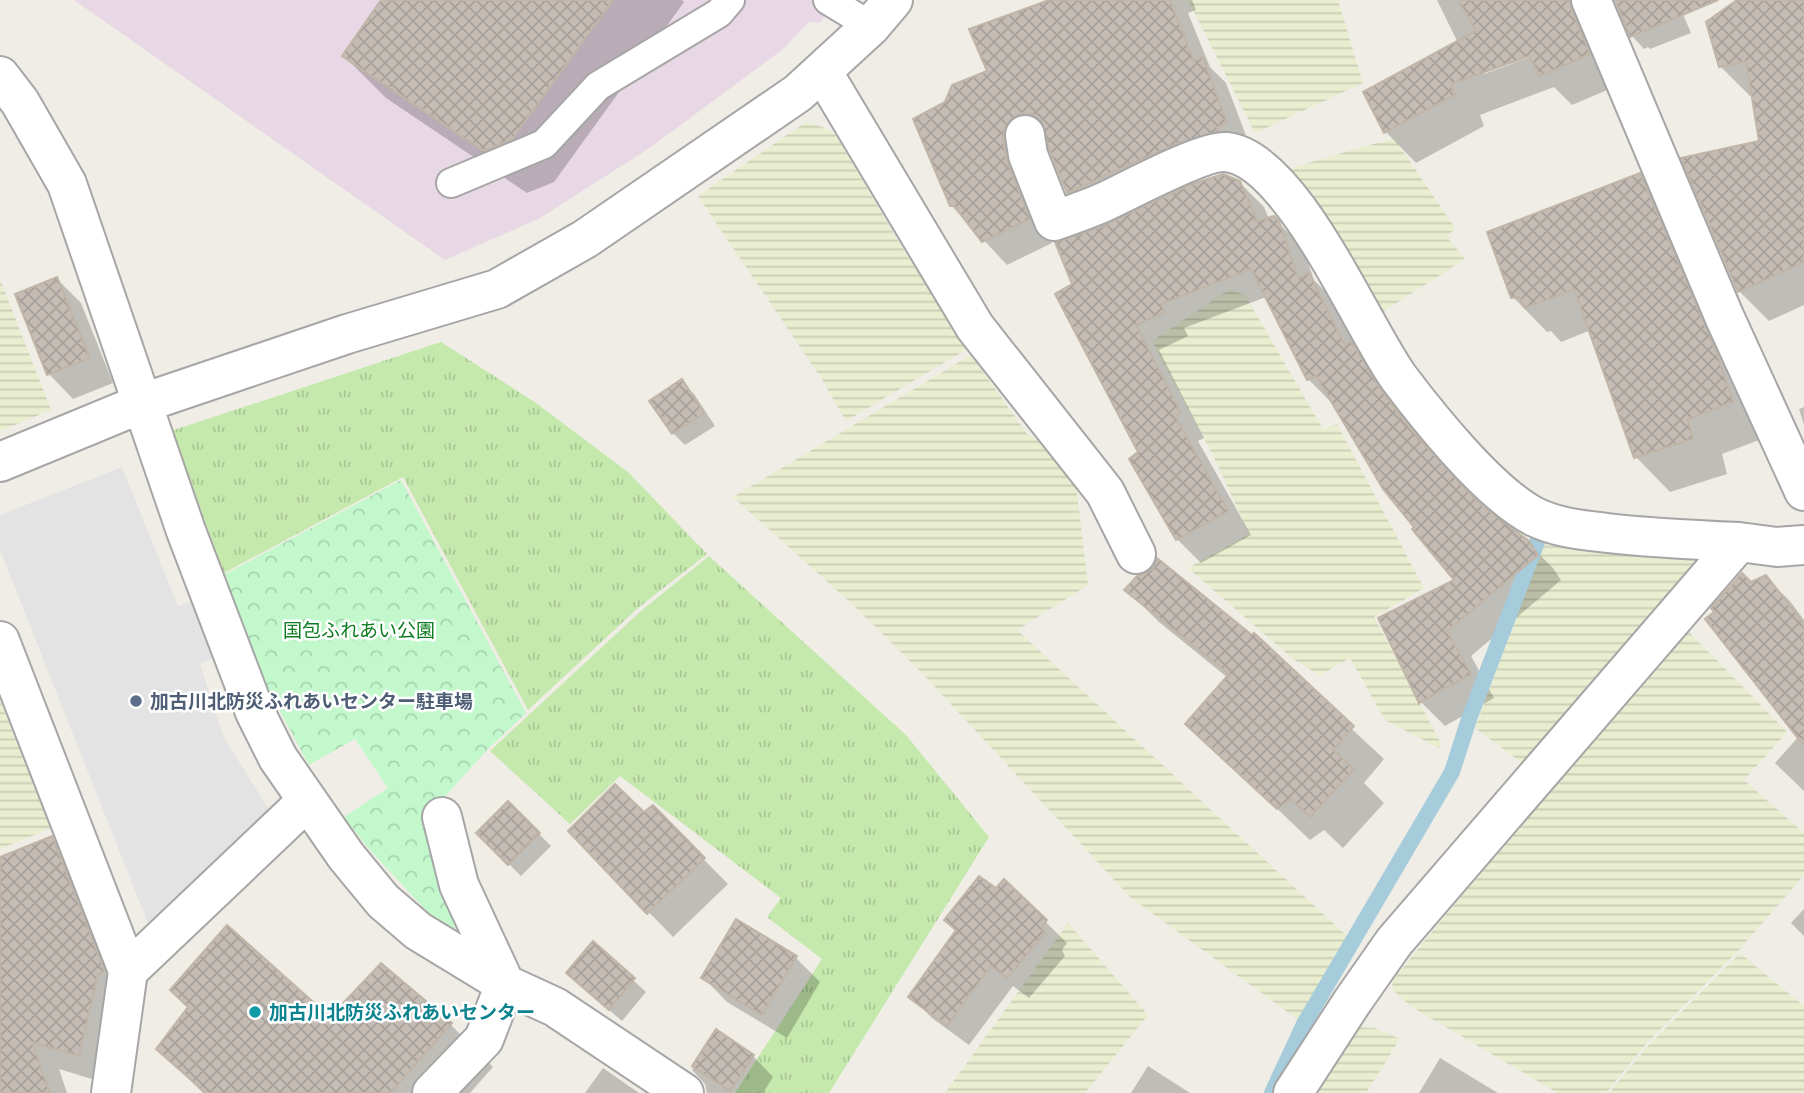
<svg xmlns="http://www.w3.org/2000/svg" width="1804" height="1093" font-family="'Roboto Condensed','Noto Sans JP',sans-serif">
<style>
.industrial{fill:#e8d7e4}
.farmland{fill:url(#farmland-rules)}
.grass{fill:url(#grass-tufts)}
.park{fill:url(#park-crowns)}
.parking{fill:#e3e3e3}
.shadow{fill:#0003;fill-rule:evenodd}
.lines{fill:none;stroke-linecap:round;stroke-linejoin:round}
.stream{stroke:#a6ccdc;stroke-width:16}
.building{fill:url(#building-cross-hatch);stroke:#c1b5a8;stroke-width:2}
.service-casing{stroke:#a6a6a6;stroke-width:32}
.minor-casing{stroke:#a6a6a6;stroke-width:42}
.service{stroke:#fff;stroke-width:28}
.minor{stroke:#fff;stroke-width:38}
.service-dot{fill:#5c6f8a;stroke:#fff;stroke-width:2.5}
.culture-dot{fill:#0f9aa8;stroke:#fff;stroke-width:2.5}
.labels{text-anchor:middle;stroke-width:5;stroke-linejoin:round;paint-order:stroke}
.park-label{font-size:19px;fill:#0e7c20;stroke:#fff}
.service-label{font-size:19px;font-weight:bold;fill:#4e5e75;stroke:#fff;text-anchor:start}
.culture-label{font-size:19px;font-weight:bold;fill:#0d838f;stroke:#fff;text-anchor:start}
</style>
<defs>
<pattern id="farmland-rules" width="6" height="5" patternUnits="userSpaceOnUse" patternTransform="scale(1.75)"><rect width="6" height="5" fill="#e9eed1"/><path d="M0 2.5h6" fill="none" stroke="#c7ccb3"/></pattern>
<pattern id="grass-tufts" width="24" height="20" patternUnits="userSpaceOnUse" patternTransform="scale(1.75)"><rect width="24" height="20" fill="#c5e8ac"/><path d="M3 7l-1-3M5 7V3M7 7l1-3M15 17l-1-3M17 17v-4M19 17l1-3" fill="none" stroke="#a9c794"/></pattern>
<pattern id="park-crowns" width="20" height="18" patternUnits="userSpaceOnUse" patternTransform="scale(1.75)"><rect width="20" height="18" fill="#c3f8cc"/><path d="M2 6a3 3 0 1 1 6 0M12 15a3 3 0 1 1 6 0" fill="none" stroke="#a7d4af"/></pattern>
<pattern id="building-cross-hatch" width="8" height="8" patternUnits="userSpaceOnUse" patternTransform="scale(1.75)"><rect width="8" height="8" fill="#c4bcb5"/><path d="M0 0l8 8M0 8l8-8" fill="none" stroke="#a8a19b"/></pattern>
</defs>
<rect width="100%" height="100%" fill="#efede5"/>
<path class="industrial" d="M74,0H835L820,23L809,22L782,50L651,147L540,218L445,260Z"/>
<path class="farmland" d="M1188,0H1338L1363,83L1255,133Z
M806,122L823,127L835,134L900,244L967,349L846,421L821,378L698,196Z
M1394,138L1455,228L1448,236L1449,240L1465,259L1376,316L1277,172Z
M0,279L51,410L0,431Z
M1230,289L1245,295L1323,429L1337,424L1424,588L1374,617L1441,743L1439,748L1385,720L1350,658L1320,675L1293,659L1188,568L1249,534L1214,457L1152,341Z
M971,355L1027,434L1064,455L1074,468L1088,585L1017,630L1348,937L1304,1024L1130,897L922,673L851,603L733,497Z
M1546,538L1713,551L1526,766L1475,728Z
M1688,631L1787,732L1744,780L1804,833V875L1739,950L1646,1044L1606,1093H1558L1410,1006L1393,990L1392,981L1462,895Z
M0,700L51,828L0,849Z
M1068,923L1148,1015L1085,1093H945Z
M1740,953L1804,1006V1093H1609L1647,1047Z
M1356,1027L1375,1028L1400,1039L1366,1093H1318Z"/>
<path class="grass" d="M441,342L536,403L629,473L707,554L638,608L528,710L403,477L224,573L171,431Z
M709,556L906,735L989,837L829,1093H735L822,959L767,917L781,898L620,776L570,824L490,751L641,611Z"/>
<path class="park" d="M401,480L526,713L488,749L428,815L431,851L456,931L436,921L369,849L344,817L388,788L355,739L309,765L266,685L222,576Z"/>
<path class="parking" d="M122,467L178,606L194,601L216,657L200,664L224,738L272,814L151,931L0,550V515Z"/>
<path class="shadow" d="M383,0H682L684,2L554,182L527,193L386,98L344,56Z
M1050,0H1192L1196,10L1188,13L1210,67L1226,83L1250,146L1092,216L1068,192L1048,136L1036,141L1029,183L1052,243L1007,265L951,205L947,103L990,72Z
M1437,0H1574L1619,85L1572,105L1554,87L1480,115L1484,126L1416,163L1386,132L1365,92L1458,43ZM1536,51L1538,54L1484,74V70Z
M1616,0H1677L1691,33L1650,49L1648,47L1644,49L1632,36Z
M1740,0H1804V305L1769,321L1739,291L1761,143L1753,95L1750,96L1720,66Z
M1640,175L1674,210L1767,437L1722,454L1727,474L1670,492L1636,457L1591,330L1561,342L1551,331L1547,332L1513,297Z
M1239,182L1264,207L1269,219L1274,218L1303,248L1314,280L1333,299L1359,351L1375,367L1404,416L1434,454L1480,506L1528,543L1553,568L1561,580L1471,656L1494,698L1445,726L1421,702L1457,580L1417,527L1332,403L1308,379L1266,297L1184,328L1188,336L1159,350L1204,438L1198,441L1251,535L1201,563L1177,539L1140,453L1058,294Z
M57,279L81,303L113,383L73,399L49,374L17,295Z
M681,382L694,394L715,426L685,445L673,433Z
M1804,407V425L1799,409Z
M1765,577L1790,601L1804,620V791L1775,763L1799,736L1750,584Z
M1127,590L1253,637L1384,759L1364,783L1384,803L1343,848L1324,830L1310,840L1188,724L1228,678L1159,622Z
M508,803L551,846L521,876L478,833Z
M653,808L728,884L673,937L570,831L644,815Z
M52,838L81,867L133,1000L108,1084L59,1069L67,1093H0V858Z
M1004,881L1067,943L1062,950L1065,956L1029,998L1013,986L969,1045L932,1018L911,997Z
M1804,909V936L1791,923Z
M593,943L646,992L622,1021L580,985Z
M795,957L820,982L787,1038L727,1002L703,977Z
M381,965L451,1025L493,1067L470,1093H203L158,1048L330,1019Z
M716,1032L753,1056L773,1077L763,1093H707L705,1084L692,1070Z
M1440,1058L1498,1093H1419Z
M1148,1066L1190,1093H1131Z
M603,1068L639,1093H585Z"/>
<g class="lines">
<path class="stream" d="M1272,1093L1304,1024L1452,772L1469,719L1539,537"/>
</g>
<path class="building" d="M381,0H613L512,139L484,151L342,56Z
M1049,0H1170L1194,61L1203,57L1227,123L1217,127L1219,131L1176,144L1067,193L1049,149L1042,122L1032,114L1022,113L1012,118L1004,128L1003,138L1006,158L1030,219L982,242L954,206H950L913,119L945,102L952,85L987,71L969,29Z
M1458,0H1570L1571,8L1590,54L1540,76L1529,56L1451,84L1455,95L1384,133L1363,92L1476,31Z
M1615,0H1718L1630,37Z
M1737,0H1804V262L1738,292L1681,158L1759,141L1746,61L1719,67L1706,22Z
M1640,173L1715,348L1733,402L1688,419L1693,439L1634,458L1574,289L1525,308L1519,297L1511,298L1487,232Z
M1223,174L1240,181L1257,221L1274,216L1279,221L1298,278L1309,273L1345,345L1351,341L1381,390L1410,428L1465,489L1485,508L1529,541L1538,555L1447,631L1471,674L1419,703L1378,618L1454,580L1412,529L1414,527L1383,489L1316,376L1307,380L1251,269L1161,304L1165,312L1136,325L1181,413L1175,416L1228,511L1176,540L1129,459L1138,452L1055,294L1072,284L1055,242L1100,227L1192,184Z
M57,277L90,358L47,375L15,294Z
M682,379L704,413L672,434L649,401Z
M1157,558L1252,635L1254,633L1354,726L1333,750L1354,769L1310,817L1291,799L1277,809L1185,724L1229,674L1124,590L1137,576L1146,573L1154,567Z
M1742,573L1751,582L1766,575L1804,624V746L1705,619L1714,612L1711,608Z
M615,784L644,812L653,805L705,858L647,914L568,831Z
M508,801L540,833L508,865L476,833Z
M52,836L105,971L98,974L79,1056L32,1042L50,1093H0V857Z
M979,876L996,888L1004,879L1047,920L1042,928L1045,933L1007,978L991,966L947,1026L908,997L956,930L944,920Z
M736,919L797,956L762,1015L701,978Z
M227,925L330,1017L381,963L452,1023L390,1093H206L156,1049L188,1007L170,990Z
M593,941L635,978L609,1010L566,973Z
M716,1029L754,1055L730,1091L692,1066Z"/>
<g class="lines">
<g class="service-casing">
<path id="service" d="M828,0L871,26
M451,183L544,144L598,86L719,13L730,0"/>
</g>
<g class="minor-casing">
<path id="minor" d="M1591,0L1724,316L1804,491
M822,71L975,327L1105,492L1136,554
M0,76L20,102L67,184L186,531L255,712L278,758L346,856L383,901L418,931L505,984L555,1007L684,1093
M1025,135L1028,155L1054,221C1071,215 1088,209 1104,202C1128,191 1203,150 1226,152C1292,158 1362,327 1399,378C1430,419 1490,494 1535,517C1558,528 1582,530 1607,533C1651,538 1695,540 1739,542
M0,462L143,403L347,334L497,289L585,239L798,93L871,26L893,0
M0,641L128,971L111,1093
M128,971L307,801
M432,1093L484,1039L505,984L459,885L442,817
M1293,1093L1352,1002L1394,942L1739,542L1777,547L1804,545"/>
</g>
<use href="#service" class="service"/>
<use href="#minor" class="minor"/>
</g>
<circle class="service-dot" cx="136" cy="701" r="7"/>
<circle class="culture-dot" cx="255" cy="1012" r="7"/>
<g class="labels">
<g class="park-label">
<text x="359" y="637">国包ふれあい公園</text>
</g>
<g class="service-label">
<text x="150" y="708">加古川北防災ふれあいセンター駐車場</text>
</g>
<g class="culture-label">
<text x="269" y="1019">加古川北防災ふれあいセンター</text>
</g>
</g>
</svg>
